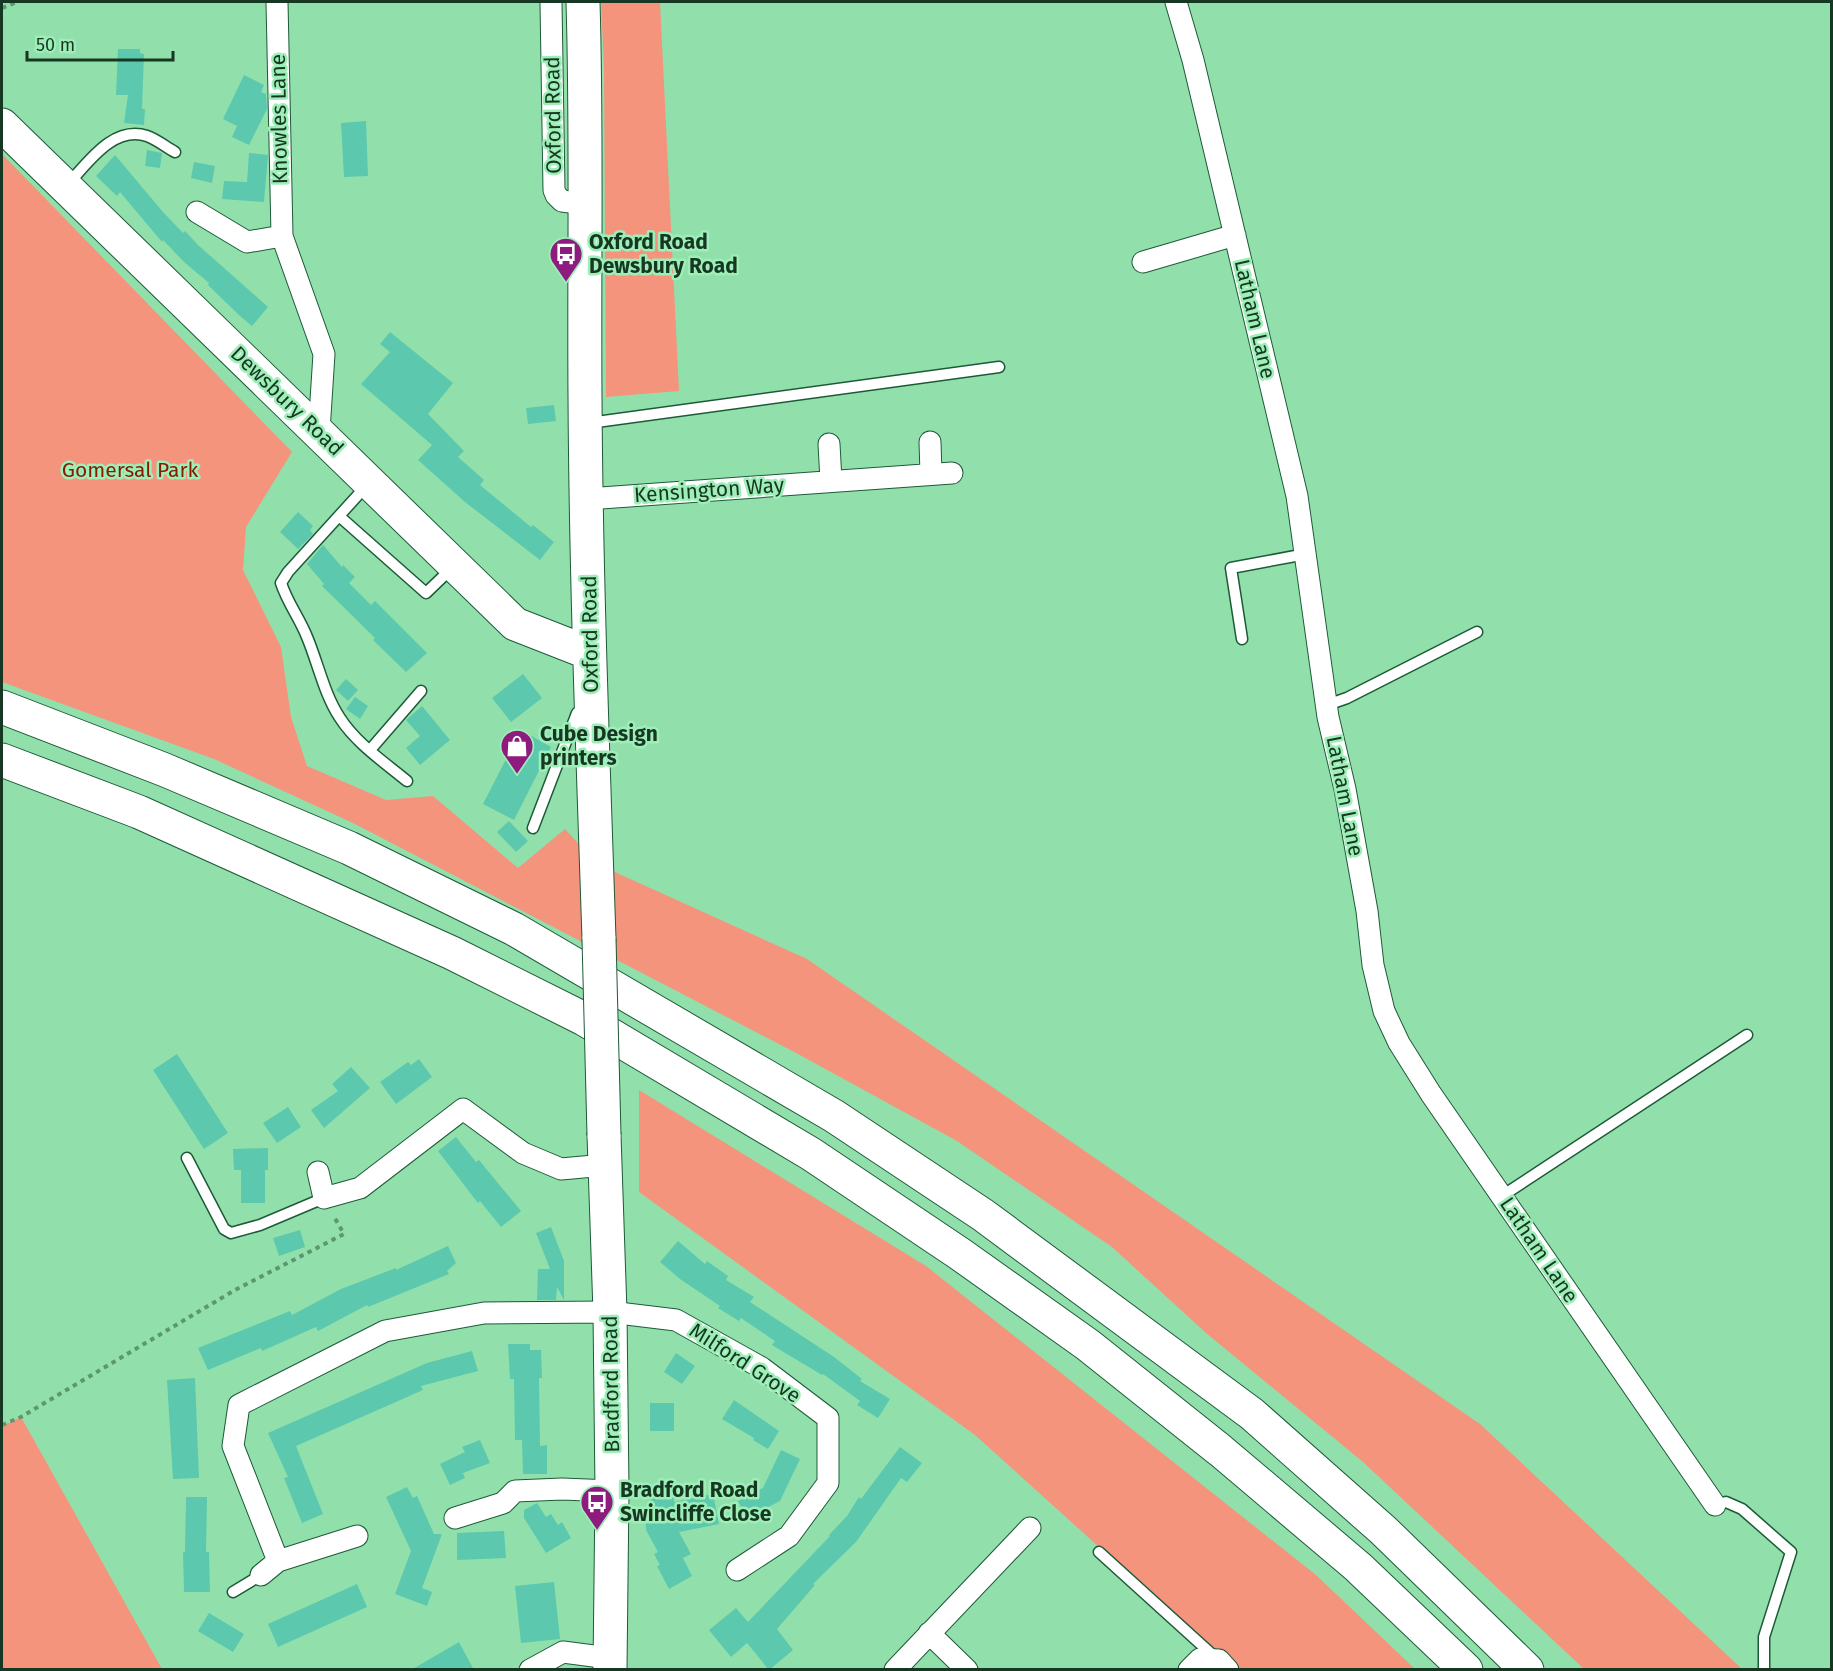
<svg xmlns="http://www.w3.org/2000/svg" width="1833" height="1671" font-family="'Fira Sans',sans-serif">
<style>
.green{fill:#f4947d}
.building{fill:#5cc8ad}
.lines{fill:none;stroke-linecap:round;stroke-linejoin:round}
.lane-casing{stroke:#1d5a37;stroke-width:13}
.street-casing{stroke:#1d5a37;stroke-width:23}
.primary-casing{stroke:#1d5a37;stroke-width:35}
.highway-casing{stroke:#1d5a37;stroke-width:35}
.path{stroke:#5c9770;stroke-width:4;stroke-dasharray:4.5 4.5;stroke-linecap:butt}
.lane{stroke:#fff;stroke-width:10}
.street{stroke:#fff;stroke-width:21}
.primary{stroke:#fff;stroke-width:33}
.highway{stroke:#fff;stroke-width:33}
.primary-bridge-casing{stroke:#1d5a37;stroke-width:35;stroke-linecap:butt}
.primary-bridge{stroke:#fff;stroke-width:33}
.labels{text-anchor:middle;stroke-width:5;stroke-linejoin:round;paint-order:stroke}
.street-label{font-size:21px;fill:#163722;stroke:#9eeeb8}
.poi-label{font-size:21px;font-weight:bold;fill:#163722;stroke:#9eeeb8;text-anchor:start}
.park-label{font-size:21px;fill:#861b00;stroke:#9eeeb8}
</style>
<rect width="100%" height="100%" fill="#91e0ac"/>
<path class="green" d="M601,2H660L679,391L606,397L604,69Z
M2,154L292,452L246,527L243,570L281,647L291,717L307,766L386,800L433,796L518,868L565,829L597,864L807,959L1480,1424L1742,1669H1584L1363,1462L1206,1333L1112,1247L957,1141L798,1054L353,823L214,759L2,682Z
M639,1090L926,1266L1316,1575L1415,1669H1234L975,1435L639,1192Z
M21,1417L162,1669H2V1426Z"/>
<path class="building" d="M118,49H140V53L144,54L142,109H145L144,125L124,123L128,95H116Z
M244,75L264,85L261,92L266,94L267,109L249,145L232,137L237,126L223,119Z
M366,121L368,176L344,177L341,123Z
M147,150L162,153L160,168L145,166Z
M249,153L268,155L264,202L222,199L224,181L247,182Z
M115,155L163,212L183,233L185,231L198,245L268,307L252,326L240,316L208,285L209,283L184,262L163,240L162,242L120,192L117,196L96,176Z
M194,162L215,166L212,183L191,178Z
M390,332L453,383L428,414L464,451L458,457L484,480L480,485L531,527L533,525L554,542L540,560L465,502L418,460L432,445L361,384L390,352L380,344Z
M554,405L556,421L528,424L526,408Z
M298,512L313,526L310,530L313,534L298,549L280,532Z
M323,545L342,567L343,565L355,577L349,583L371,605L375,601L427,653L406,672L373,640L375,638L322,586L324,584L307,564Z
M523,674L542,698L511,722L492,698Z
M346,679L358,690L348,701L336,690Z
M355,697L368,706L360,719L346,709Z
M422,706L450,740L420,765L406,748L420,736L406,720Z
M521,730L551,747L514,820L483,804Z
M509,821L528,841L516,852L497,832Z
M177,1054L228,1133L204,1149L153,1070Z
M419,1059L432,1077L396,1104L380,1082L408,1062L411,1065Z
M351,1067L370,1088L324,1128L311,1110L338,1091L332,1084Z
M288,1107L301,1127L277,1143L263,1123Z
M456,1137L476,1162L479,1160L521,1211L501,1227L480,1201L478,1203L438,1151Z
M268,1148V1170H265V1203H241V1170H234L233,1149Z
M551,1227L564,1261V1300L557,1287L556,1300H537L538,1269H550L536,1233Z
M300,1230L305,1247L279,1256L273,1238Z
M678,1241L705,1264L707,1261L728,1276L726,1280L754,1297L750,1302L834,1357L862,1379L860,1381L890,1399L878,1418L857,1405L860,1401L823,1374L822,1375L772,1345L775,1341L741,1318L739,1321L718,1308L720,1306L680,1279L660,1262Z
M448,1246L456,1263L447,1271L449,1274L368,1307L367,1305L318,1331L316,1327L262,1351L261,1348L208,1370L198,1348L290,1311L292,1315L341,1289L396,1268V1270Z
M508,1344H530V1350H541L542,1378H539L540,1446L547,1445V1474H523L522,1440H515L514,1379H510Z
M472,1351L478,1371L421,1386L423,1390L296,1446L323,1514L302,1523L284,1478L288,1477L268,1433L427,1363Z
M676,1353L695,1366L682,1384L664,1372Z
M195,1378L199,1478L173,1479L167,1380Z
M734,1400L779,1431L768,1449L753,1440L754,1438L722,1419Z
M650,1403H674V1431H650Z
M480,1440L490,1463L463,1473L465,1478L450,1485L440,1464L465,1452L462,1447Z
M900,1447L922,1463L907,1482L901,1478L856,1542L813,1584L815,1585L777,1629L793,1650L769,1670L747,1643L731,1657L709,1630L736,1608L748,1622L830,1536L829,1535L847,1516L859,1497L861,1499Z
M781,1450L800,1459L780,1501L747,1518L738,1501L763,1488Z
M673,1486L674,1502L713,1494L719,1524L679,1532L691,1554L683,1558L692,1576L669,1589L657,1566L660,1565L654,1554L658,1552L646,1530L645,1508L650,1507V1487Z
M407,1487L413,1498L417,1496L434,1534H442L422,1588L432,1592L427,1606L395,1594L411,1551L386,1497Z
M186,1497H207L206,1552H209L210,1592H184L183,1552H185Z
M537,1503L546,1517L551,1514L558,1525L562,1522L571,1538L546,1553L524,1518V1510Z
M504,1531L506,1558L457,1560V1533Z
M554,1582L560,1639L521,1643L515,1586Z
M357,1584L367,1607L278,1647L268,1624Z
M209,1613L244,1634L233,1652L198,1631Z
M459,1642L474,1670H411Z"/>
<g class="lines">
<g class="lane-casing">
<path id="lane" d="M68,184C88,163 113,125 147,136C156,139 166,147 175,152
M589,423L999,367
M368,484L288,572L281,583C288,604 299,617 307,637C318,663 324,694 340,718C356,743 384,762 407,781
M339,516L426,593L452,568
M1242,639L1231,568L1306,554
M1327,705L1347,698L1477,632
M370,750L421,691
M533,828L577,713L585,709
M187,1158L224,1229L231,1233L260,1225L324,1198
M1502,1196L1747,1035
M1715,1505L1726,1502L1742,1509L1791,1552L1764,1637V1670
M1099,1552L1216,1658
M233,1592L261,1575"/>
</g>
<g class="street-casing">
<path id="street" d="M277,2L282,236L324,354L319,431
M551,2L554,190L556,195L562,201L586,204
M1176,2L1193,60L1297,496L1328,717L1345,789L1367,911L1373,965L1384,1011L1399,1043L1431,1094L1715,1505
M197,212L247,242L282,236
M1143,262L1235,235
M930,442L931,474
M829,444L831,481
M587,499L952,473
M318,1172L324,1198L360,1188L463,1109L523,1153L561,1169L605,1165
M455,1518L503,1503L515,1491L562,1489L612,1491
M357,1536L278,1561L233,1446L239,1405L385,1331L484,1313L610,1312L676,1320L762,1368L828,1418V1483L789,1536L737,1570
M261,1575L278,1561
M929,1633L967,1670
M530,1670L563,1652L609,1658
M895,1670L1030,1528
M1189,1670L1200,1659L1219,1660L1228,1670"/>
</g>
<g class="primary-casing">
<path id="primary" d="M583,2C587,133 584,265 585,397C586,578 593,758 599,939
M2,125L515,624L589,653
M604,1135L610,1312L612,1491L610,1670"/>
</g>
<g class="highway-casing">
<path id="highway" d="M2,707L165,770L349,848L514,929L834,1116L983,1215L1252,1414L1383,1530L1527,1670
M2,760L139,812L452,953L584,1019L811,1154L960,1254L1088,1345L1221,1451L1358,1567L1466,1670"/>
</g>
<path class="path" d="M2,8L17,2
M2,1425L21,1417L235,1290L344,1234L333,1215"/>
<use href="#lane" class="lane"/>
<use href="#street" class="street"/>
<use href="#primary" class="primary"/>
<use href="#highway" class="highway"/>
<g class="primary-bridge-casing">
<path id="primary-bridge" d="M599,939L604,1135"/>
</g>
<use href="#primary-bridge" class="primary-bridge"/>
</g>
<defs>
<g id="bus-pin" transform="scale(1.725)"><path d="M0 17L-7.5 6A9.5 9.5 0 1 1 7.5 6Z" fill="#8d1c7e" stroke="#9eeeb8"/><path d="M-5-6H5V4H4V6H2V4H-2V6H-4V4H-5ZM-3.5-4V0h7V-4ZM-3.5 1.2v1.5H-2V1.2ZM2 1.2v1.5H3.5V1.2Z" fill="#fff"/></g>
<g id="shop-pin" transform="scale(1.725)"><path d="M0 17L-7.5 6A9.5 9.5 0 1 1 7.5 6Z" fill="#8d1c7e" stroke="#9eeeb8"/><path d="M-5-2.5h2.3a2.7 3.5 0 0 1 5.4 0H5L5.5 6h-11ZM-1.5-2.5h3a1.5 2.3 0 0 0-3 0Z" fill="#fff"/></g>
</defs>
<g fill-rule="evenodd">
<use href="#bus-pin" x="566" y="254"/>
<use href="#shop-pin" x="517" y="746"/>
<use href="#bus-pin" x="597" y="1502"/>
</g>
<g class="labels">
<g class="street-label">
<text transform="translate(553 115) rotate(-91)" y="7">Oxford Road</text>
<text transform="translate(279 119) rotate(-91)" y="7">Knowles Lane</text>
<text transform="translate(1255 319) rotate(77)" y="7">Latham Lane</text>
<text transform="translate(287 401) rotate(44)" y="7">Dewsbury Road</text>
<text transform="translate(709 490) rotate(-4)" y="7">Kensington Way</text>
<text transform="translate(590 634) rotate(-91)" y="7">Oxford Road</text>
<text transform="translate(1345 796) rotate(79)" y="7">Latham Lane</text>
<text transform="translate(1539 1250) rotate(56)" y="7">Latham Lane</text>
<text transform="translate(745 1363) rotate(33)" y="7">Milford Grove</text>
<text transform="translate(611 1384) rotate(-91)" y="7">Bradford Road</text>
</g>
<g class="poi-label">
<text x="589" y="249">Oxford Road<tspan x="589" dy="24">Dewsbury Road</tspan></text>
<text x="540" y="741">Cube Design<tspan x="540" dy="24">printers</tspan></text>
<text x="620" y="1497">Bradford Road<tspan x="620" dy="24">Swincliffe Close</tspan></text>
</g>
<g class="park-label">
<text x="130" y="477">Gomersal Park</text>
</g>
</g>
<rect width="1833" height="1671" fill="none" stroke="#163722" stroke-width="6"/>
<path d="M27 51v9h146v-9" fill="none" stroke="#163722" stroke-width="3"/>
<text x="36" y="51" font-size="18" fill="#163722" stroke="#9eeeb8" stroke-width="4.5" paint-order="stroke">50 m</text>
</svg>
